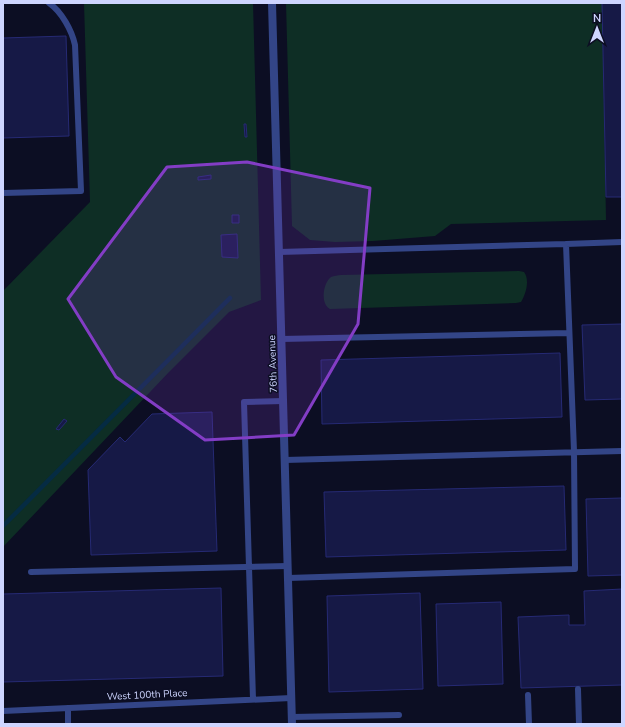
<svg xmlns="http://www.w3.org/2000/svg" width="625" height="727" font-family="'Nunito Sans',sans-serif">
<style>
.green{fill:#0e2e25}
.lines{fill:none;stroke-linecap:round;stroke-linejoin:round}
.stream{stroke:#052b43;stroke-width:4.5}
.building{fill:#161946;stroke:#262a74}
.service{stroke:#334587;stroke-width:6}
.tertiary{stroke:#334587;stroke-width:8}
.marked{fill:#833dc5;fill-opacity:0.2;stroke:#833dc5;stroke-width:3;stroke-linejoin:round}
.labels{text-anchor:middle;stroke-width:3;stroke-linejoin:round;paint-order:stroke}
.street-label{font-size:10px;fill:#ced5ff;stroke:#0c0e23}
</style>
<rect width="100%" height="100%" fill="#0c0e23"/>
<path class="green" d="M84,3H253L261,300L229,312L169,372L3,547V291L90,202Z
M286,3H602L606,220L451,224L435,236L373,241L335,242L310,240L292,226Z
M519,271L524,272C530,280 526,294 521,302L516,303L330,309C320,304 323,283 331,277C334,276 338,275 341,275Z"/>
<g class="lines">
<path class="stream" d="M3,526L230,298"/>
</g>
<path class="building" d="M602,3H622V197H606Z
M66,36L69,136L3,138V38Z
M244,124H246L247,137H245Z
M211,175V179L198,180V177Z
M232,215H239V223H232Z
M237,234L238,258L222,257L221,235Z
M622,324V399L585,400L582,325Z
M560,353L562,417L322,424L321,360Z
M212,412L217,551L91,555L88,470L120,437L125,442L152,414Z
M64,419L67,421L59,430L56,429Z
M564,486L566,550L326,557L324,492Z
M622,498V575L588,576L586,499Z
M221,588L223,676L3,682V594Z
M622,589V685L521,688L518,617L569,615V625H585L584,591Z
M420,593L423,689L329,692L327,596Z
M501,602L503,684L438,686L436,604Z"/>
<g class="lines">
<path class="service" d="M3,193L81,191L75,45C72,31 62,12 49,3
M566,244L622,242
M279,252L566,244L574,451L575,569L288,578
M281,339L569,333
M285,460L622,451
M31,572L288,566
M578,689L579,724
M528,695L529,724
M253,699L244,402L283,401
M68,708V724
M3,711L291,698
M292,717L399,715"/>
<path class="tertiary" d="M272,3L292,724"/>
</g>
<path class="marked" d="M247,162L370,188L358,324L294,435L205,440L116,377L68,299L167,167Z"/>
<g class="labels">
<g class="street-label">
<text transform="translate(272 364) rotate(-92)" y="4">76th Avenue</text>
<text transform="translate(147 694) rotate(-3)" y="4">West 100th Place</text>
</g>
</g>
<rect width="625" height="727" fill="none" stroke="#ced5ff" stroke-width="8"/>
<g transform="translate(597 28)" stroke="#0c0e23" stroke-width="3" paint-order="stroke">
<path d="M0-3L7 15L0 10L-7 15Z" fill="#ced5ff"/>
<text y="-6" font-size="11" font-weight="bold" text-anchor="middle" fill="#ced5ff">N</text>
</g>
</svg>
